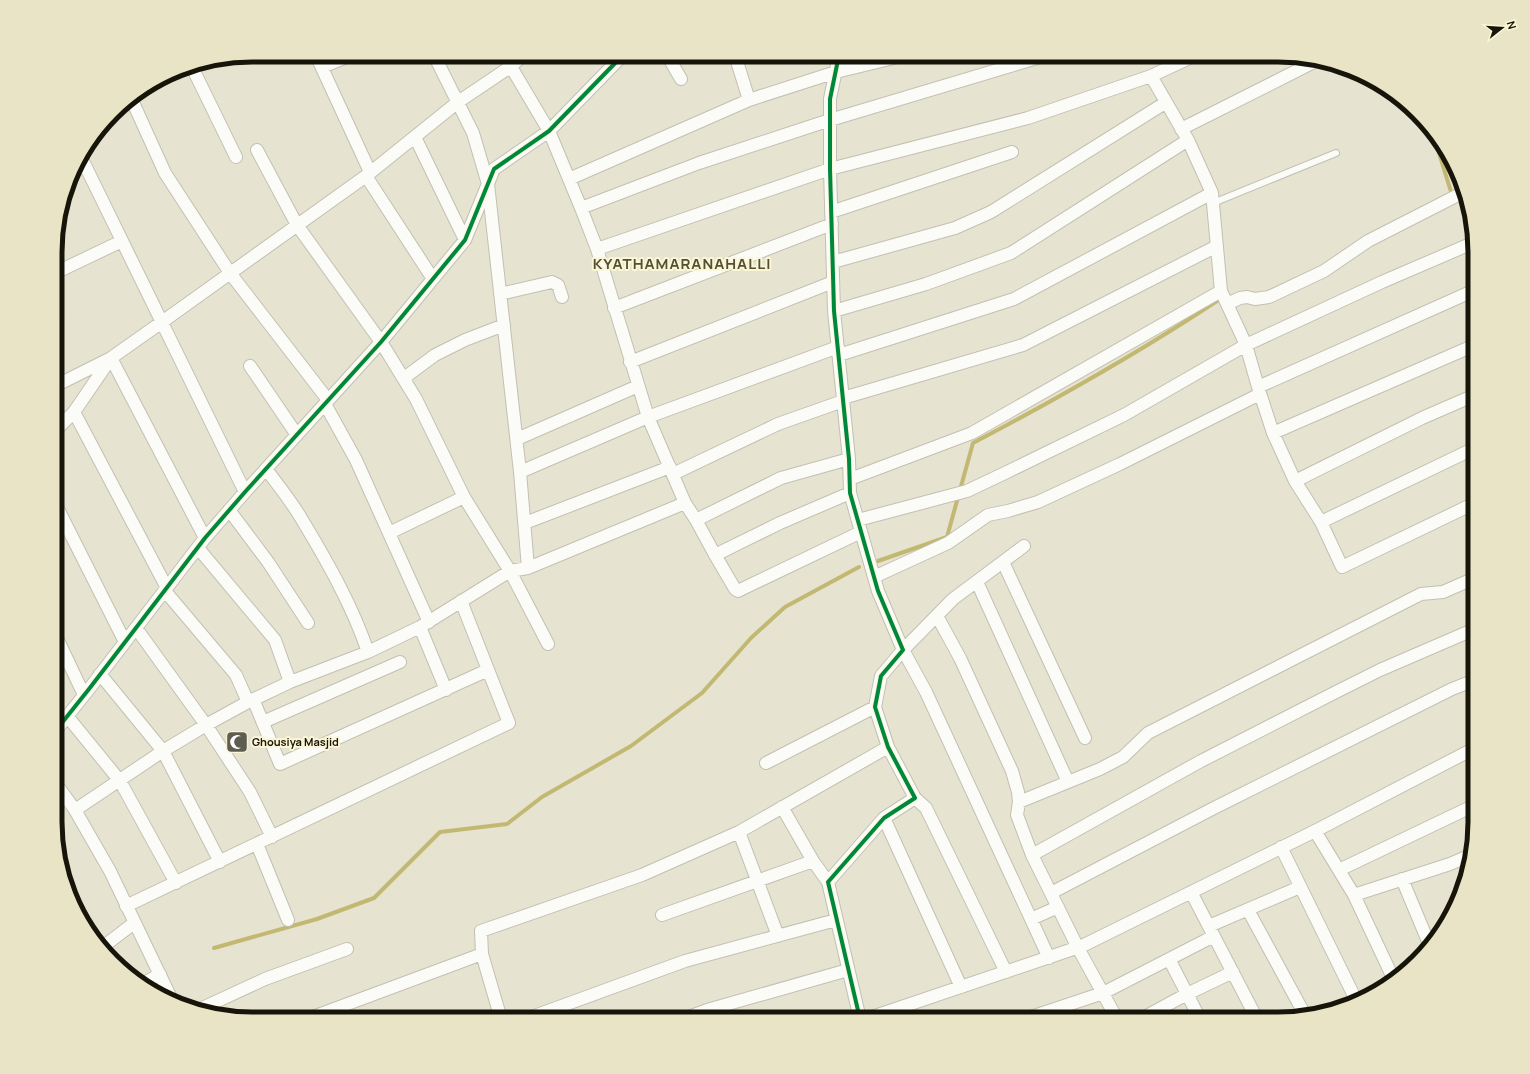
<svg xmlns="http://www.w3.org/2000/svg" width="1530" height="1074" font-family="Manrope,sans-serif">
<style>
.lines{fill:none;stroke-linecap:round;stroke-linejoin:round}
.stream{stroke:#c3b872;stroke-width:4}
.service-casing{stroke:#c2c0b2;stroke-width:8}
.minor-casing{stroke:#c2c0b2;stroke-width:14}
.service{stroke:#fbfbf8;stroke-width:6}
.minor{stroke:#fbfbf8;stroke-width:12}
.cycleway-casing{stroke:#fbf6d5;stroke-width:6}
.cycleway{stroke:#00873e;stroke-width:4}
.labels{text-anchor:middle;stroke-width:4;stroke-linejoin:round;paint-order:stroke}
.poi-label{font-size:11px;font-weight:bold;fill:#171509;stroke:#fbf6d5;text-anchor:start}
.district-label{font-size:15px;font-weight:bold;letter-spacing:1px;fill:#555034;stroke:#fbf6d5}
.rim{fill:none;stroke:#171509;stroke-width:5}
</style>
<rect width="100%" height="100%" fill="#e6e3d0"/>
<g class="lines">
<path class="stream" d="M1440,143L1439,153L1452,195L1451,196
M878,561L947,537L973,443C1057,399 1140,352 1220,299
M214,948L317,919L374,898L440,832L507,824L542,797L631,746L702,693L751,638L785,607L859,567"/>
<g class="service-casing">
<path id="service" d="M1213,203L1336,153"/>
</g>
<g class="minor-casing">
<path id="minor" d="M316,55L370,172
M434,55L473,133L488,184L520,472L528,568
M504,55L549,131L581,208L597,249L648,417L685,503L696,520L715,555L735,589L738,591L742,589L861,532
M667,55L681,79
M735,55L749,100
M839,55L830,99V169L834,311L849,459L850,493L878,591L903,650L881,676L875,707L888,747L915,798L884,818L828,882L860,1019
M192,67L236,157
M322,67L352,55
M1151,76L1188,140L1212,193L1221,291L1246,345L1258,387L1273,433L1295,481L1321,522L1342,567L1475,503
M131,98L165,173L230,273L328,400
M1181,129L1316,61
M415,137L465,240
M257,150L297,225L381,342L416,399L464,497L510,571L548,644
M81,157L245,492
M74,171L85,165
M366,176L433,279
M569,179L749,100L836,72L906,55
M581,208L699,163L830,120L1047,55
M831,212L1012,152
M597,249L830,169L1028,118L1151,76L1196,55
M833,262L955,228L991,212L1165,103
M57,272L122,241
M500,294L552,282L558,285L562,297
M1227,304L1240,298L1247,297L1255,299L1269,297L1324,271L1368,241L1462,193
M614,308L832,224
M834,311L926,284L1011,253L1188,140
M839,355L1014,299L1212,193
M630,362L833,282
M250,366L297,435
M404,378L435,355L465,340L504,325
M57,385L111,358L162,322L366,176L458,102L510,67L524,55
M1258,387L1475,290
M843,398L1023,345L1217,246
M325,404L356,460L429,622
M74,412L167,588
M57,429L74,412L111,358L205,538
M1273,433L1475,345
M517,439L638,386
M266,469C278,485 291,501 301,518C327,561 352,605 368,652
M520,472L648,417L838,347
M673,474L778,424L843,401
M850,479L972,433L1221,291
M1295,481L1422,418L1475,395
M57,507L125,642
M229,510L268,562L308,623
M696,520L781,478L849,459
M858,520L967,491L1005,473L1124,415L1246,345L1382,282L1475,242
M1321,522L1475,448
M525,523L670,467
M389,533L464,497
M1024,546L953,599L903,650L926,692L1049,958
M198,548L275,640L290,682
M715,555L780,523L850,493
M1003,562L1085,738
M874,577L948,543L988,515L1008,511L1038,502L1120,464L1260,394
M977,582L1068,782
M165,591L236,675L248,702
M937,616L960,658L1012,771L1018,792L1019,802L1017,815L1032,855L1078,948L1117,1019
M420,627L446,690
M136,628L206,725L250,792L272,837
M57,638L84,695
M100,674L163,751L220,862
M253,699L280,764L488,670
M67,716L120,781L176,883
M263,722L400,662
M57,729L89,689L205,538L245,492L381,342L465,240L494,169L549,131L623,55
M766,763L875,707
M57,785L75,810L110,871L172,1000
M915,798L926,808L1006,972
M1019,802L1100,769L1123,757L1148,733L1421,594L1443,592L1475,578
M782,807L813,861L828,882
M75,810L163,751L206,725L248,702L290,682L368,652L420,627L510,571L528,568L685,503
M884,818L961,987
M1315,831L1354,895L1394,980
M739,832L778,936
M257,844L288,920
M1281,847L1357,1002
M1032,855L1201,761L1336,692L1380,670L1475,629
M1339,870L1475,805
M1402,879L1430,946
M1191,892L1257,1019
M1051,893L1212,809L1452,689L1475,680
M1354,895L1450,864L1471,855
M126,906L509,723L461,601
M1248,910L1305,1015
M78,912L92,932
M662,915L813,861
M1031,919L1058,907
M1209,926L1300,887
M104,946L134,923
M1169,959L1200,1019
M143,984L160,974
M198,1010L265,979L347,949
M307,1019L482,954
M501,1019L482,954L481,931L642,875L739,832L888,747
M526,1019L685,961L836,920
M683,1019L707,1010L848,970
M866,1019L1082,946L1315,831L1475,748
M1025,1019L1103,993L1214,936
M1141,1019L1187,994L1233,972"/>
</g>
<use href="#service" class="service"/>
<use href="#minor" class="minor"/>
<g class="cycleway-casing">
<path id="cycleway" d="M839,55L830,99V169L834,311L849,459L850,493L878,591L903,650L881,676L875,707L888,747L915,798L884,818L828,882L860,1019
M57,729L89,689L205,538L245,492L381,342L465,240L494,169L549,131L623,55"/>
</g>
<use href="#cycleway" class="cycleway"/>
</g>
<defs>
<g id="mosque-square" transform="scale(1.15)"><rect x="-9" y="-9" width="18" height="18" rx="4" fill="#5f5d4f" stroke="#fbf6d5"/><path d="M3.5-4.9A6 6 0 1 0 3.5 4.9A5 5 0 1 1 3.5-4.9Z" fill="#fff"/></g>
</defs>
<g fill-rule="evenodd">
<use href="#mosque-square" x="237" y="742"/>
</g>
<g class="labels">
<g class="poi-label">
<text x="252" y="746">Ghousiya Masjid</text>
</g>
<g class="district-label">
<text x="682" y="269">KYATHAMARANAHALLI</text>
</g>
</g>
<path d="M0 0H1530V1074H0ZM252 62H1278A190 190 0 0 1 1468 252V822A190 190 0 0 1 1278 1012H252A190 190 0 0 1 62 822V252A190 190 0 0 1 252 62Z" fill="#e9e4c5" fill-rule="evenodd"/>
<path class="rim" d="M252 62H1278A190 190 0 0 1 1468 252V822A190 190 0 0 1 1278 1012H252A190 190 0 0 1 62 822V252A190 190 0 0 1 252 62Z"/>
<g transform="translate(1502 28) rotate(73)" stroke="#fbf6d5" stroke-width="3" paint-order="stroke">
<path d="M0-3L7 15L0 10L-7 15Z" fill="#171509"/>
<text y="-6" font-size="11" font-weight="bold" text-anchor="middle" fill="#171509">N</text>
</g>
</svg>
